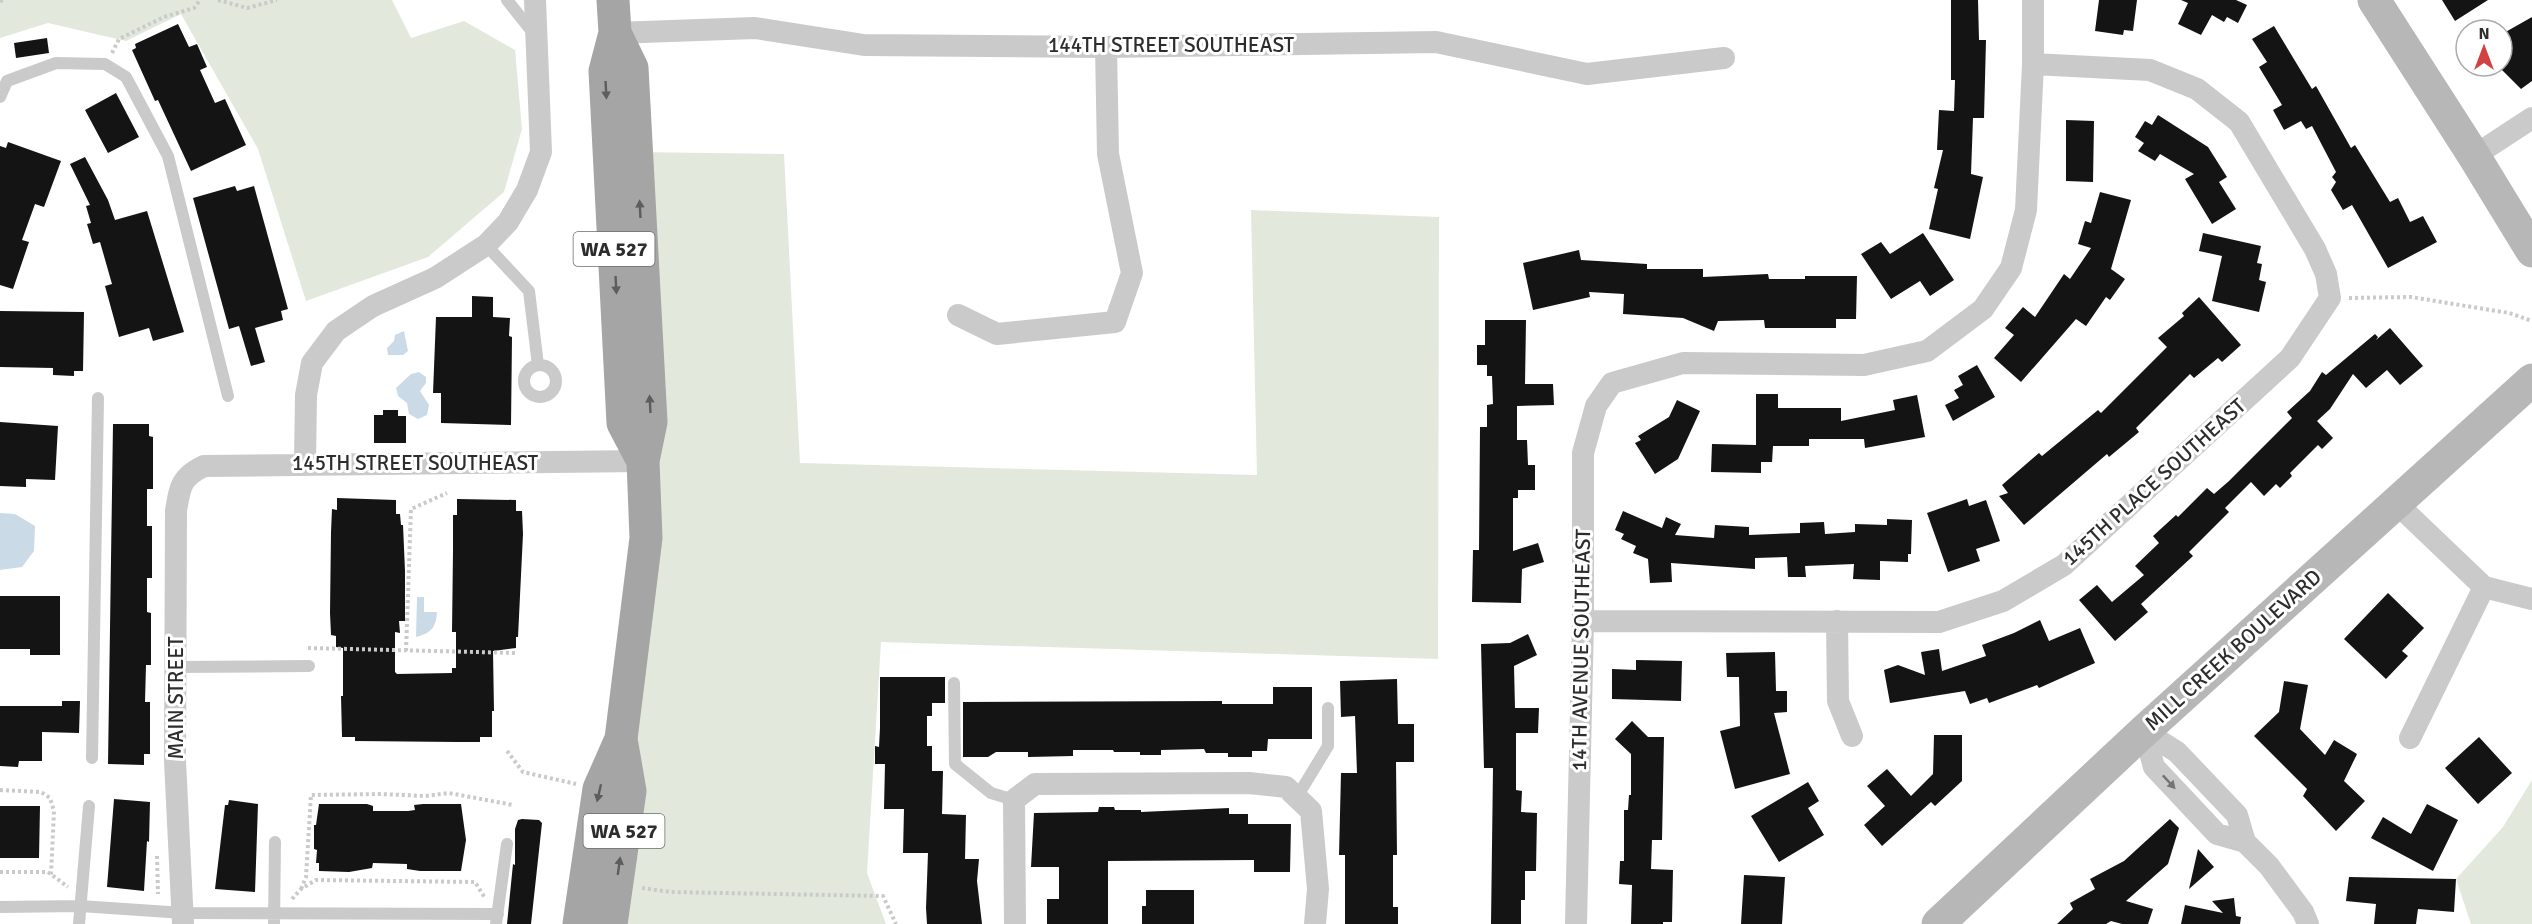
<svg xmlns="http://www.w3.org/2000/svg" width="2532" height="924" font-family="Signika,sans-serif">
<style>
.green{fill:#e2e9dc}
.water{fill:#cadae7}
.building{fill:#141414}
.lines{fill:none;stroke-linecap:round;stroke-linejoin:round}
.path{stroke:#cacaca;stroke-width:4;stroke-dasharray:3 3;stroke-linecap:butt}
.lane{stroke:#cacaca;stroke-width:12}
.street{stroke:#cacaca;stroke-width:22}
.secondary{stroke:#b7b7b7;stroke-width:33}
.primary{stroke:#a5a5a5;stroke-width:33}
.oneway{fill:#5d5d5d}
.oneway2{fill:#747474}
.labels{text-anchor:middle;stroke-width:6;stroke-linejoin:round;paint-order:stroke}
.shield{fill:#fff;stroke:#6c6c6c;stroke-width:1.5}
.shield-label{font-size:20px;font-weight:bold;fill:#2d2d2d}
.street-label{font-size:21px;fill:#2d2d2d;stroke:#fff}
</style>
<rect width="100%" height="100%" fill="#fff"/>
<path class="green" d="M0,0H392L411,38L464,21L515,50L522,129L504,192L428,257L306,301L258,149L181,14L126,41L48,23L0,38Z
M637,152L784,154L800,463L1257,475L1251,210L1439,217L1438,659L881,642L867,873L886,924H611L643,461Z
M2532,780V924H2471L2456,879L2503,827Z"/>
<path class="water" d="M404,331L408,351L403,355H388L387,348L394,341L395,335Z
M419,372L426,377V383L420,391L429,405L427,415L418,419L409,414L407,403L398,396L396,388L411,374Z
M0,513L15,514L35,526L34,551L22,567L0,570Z
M417,597H424V612H437C436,628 431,633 416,637Z"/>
<path class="building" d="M1951,0H1978L1979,40H1986L1984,118H1973L1971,174L1983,177L1970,239L1929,229L1938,189L1934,188L1943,150H1937L1939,110L1954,111L1955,80H1951Z
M2099,0H2137L2133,31L2124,30L2123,35L2095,31Z
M2181,0H2236L2247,5L2238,23L2227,17L2224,22L2212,15L2201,35L2178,24L2188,3Z
M2442,0H2488L2455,21Z
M2532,17V81L2521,89L2502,70V34Z
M178,24L189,47L197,44L207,67L200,70L215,103L225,99L246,145L191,171L158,100L155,101L132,50L136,48L135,44Z
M2274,26L2312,89L2316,86L2351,148L2355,145L2390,202L2398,198L2410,222L2423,216L2437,242L2388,268L2352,205L2343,210L2331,190L2336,182L2332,177L2336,172L2312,126L2306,129L2301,121L2284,130L2273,110L2282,105L2259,67L2267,62L2252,39Z
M47,38L49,53L16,58L14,43Z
M116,93L139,137L108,153L85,110Z
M2158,115L2208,147L2227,177L2219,182L2236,209L2212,224L2185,179L2194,174L2160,154L2155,161L2138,151L2144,143L2135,137L2145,121L2152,125Z
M2066,120L2094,121L2093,182L2066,181Z
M8,142L61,161L44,207L35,204L22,240L29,242L13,289L0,285V146L6,148Z
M85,157L108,200L115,220L147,211L184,332L153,341L149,328L119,337L105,286L112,284L100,242L93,244L87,224L91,223L86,206L90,205L70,164Z
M235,186L237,191L254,186L288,309L281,311L283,320L255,328L265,362L251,366L239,326L229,329L193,198Z
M2100,192L2131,200L2111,269L2125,279L2110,300L2106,297L2086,326L2076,319L2021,382L1994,358L2014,335L2005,328L2023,307L2035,317L2064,274L2070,279L2091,248L2078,244L2085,221L2091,223Z
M1923,233L1954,280L1930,296L1920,281L1891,299L1861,254L1881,242L1890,254Z
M2203,233L2261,246L2257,263L2262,264L2259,280L2266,282L2259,312L2212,301L2222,256L2199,251Z
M1579,250L1581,260L1647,264V269H1703V277L1768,274L1769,279H1805V276H1857L1856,319H1836V328H1765L1764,320L1718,321L1714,331L1683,318L1623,314L1624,294L1589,292L1590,297L1533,310L1523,263Z
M472,296L493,297V317L510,318L509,336L512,337L511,425L441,423V393H433L436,317H472Z
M2199,297L2241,345L2222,362L2218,358L2194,378L2190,374L2136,428L2139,432L2109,457L2107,454L2024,525L1999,496L2008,493L2002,485L2039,453L2042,456L2098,410L2101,413L2167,347L2158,338L2184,316L2182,313Z
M0,311L84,312L83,371H74V376L53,375V368L0,367Z
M1485,320H1526L1525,384H1553L1554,405L1517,406V440H1527L1528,465H1535V490H1518V498H1513V551L1538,543L1544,562L1522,569L1521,603L1472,602L1473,550H1479L1480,427H1487V405L1493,404L1492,376H1487V365H1477V345H1485Z
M2390,328L2423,366L2400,385L2387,370L2366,388L2353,374L2330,409L2317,421L2333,438L2322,449L2318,445L2290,473L2292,476L2280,488L2276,484L2264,496L2251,482L2225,508L2229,512L2189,552L2193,556L2141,604L2148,612L2115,641L2079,600L2097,585L2112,602L2144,575L2135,566L2159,543L2153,536L2176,515L2178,517L2207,488L2214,494L2229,481L2292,418L2287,412L2310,391L2322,372L2326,375L2375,334L2378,337L2376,340Z
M1977,365L1995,397L1953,421L1945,405L1959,398L1954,390L1963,385L1958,376Z
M1756,394H1778V408H1841V421L1895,410L1893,400L1917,395L1925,437L1865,448L1864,439H1809V446H1773L1772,462H1761V473L1711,472L1712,444L1756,445Z
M1677,400L1700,411L1678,459L1655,474L1635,443L1641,440L1638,436L1669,417Z
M383,410H398V416H406V443H374V415H383Z
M0,422L58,426L55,480L26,479V487L0,486Z
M113,424H149V436L153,437V489H147V526H152V578H147V612L151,613V665H146L145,702H150V754H144V765L108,764Z
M337,498L396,500V514H400L401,525H403L405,571V621H399L400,633L395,632V672L397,674L452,673V668H456V632H452L453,551V515H457V499L516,500V511H522L523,534L518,637H516V648L493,651L494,711H492V737H480V742H457L355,741V737H342L341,696H343V648L336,647V636L331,635L330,613L331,532L332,509L337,510Z
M1967,499L1969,506L1986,500L2000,541L1976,549L1980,561L1948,572L1927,513Z
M1623,511L1662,528L1666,517L1681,524L1675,535L1714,538L1715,525L1749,527V535L1800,533V523L1824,522L1825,534L1855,532V524L1887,525V519L1912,520L1911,554H1908V562L1880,561V580L1853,579L1854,564L1805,566L1806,577H1788L1787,557L1755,558V569L1671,563L1672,582L1650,583L1648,559L1633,553L1636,546L1621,539L1624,534L1615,530Z
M2388,593L2424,628L2402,651L2408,656L2386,679L2344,639Z
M0,596H60V655H30V649H0Z
M2040,620L2049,641L2080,628L2095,663L2039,688L2037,685L1989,703L1987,698L1970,704L1965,691L1890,703L1884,670L1898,665L1925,675L1921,652L1939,649L1942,671L1986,656L1982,645L2014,633Z
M1528,634L1537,655L1514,666L1515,708H1539L1538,733H1516V790L1522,791L1521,812L1537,813L1536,871H1525V900H1521V924H1491L1493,768H1484L1481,644L1510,643Z
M1775,652L1776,691H1787V712L1774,713L1790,774L1735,789L1720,731L1740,726L1739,677H1727L1726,653Z
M1636,660L1682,661L1681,701L1612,699V669L1636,670Z
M880,677H945V703H932V716H927V746H932V771H943L942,814L966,815L965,859H979L977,881L982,924H927L926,908L928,853H903L904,809H884L885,764H875V746L879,747L880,728Z
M1397,679L1398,724H1414V762H1396L1397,855H1393V907H1398V924H1345V855H1339L1341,773H1357L1355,716L1341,717L1340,681Z
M2284,681L2308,685L2300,729L2325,755L2334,740L2357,754L2344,781L2365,801L2336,831L2303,796L2307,789L2254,736L2279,712Z
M1273,687H1312V739H1268L1267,751H1252V757H1228V753H1206L1204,749L1161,750V755H1140V752H1114L1113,750H1073V756L1028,757V752H996L988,757H963V702L1222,701V704H1273Z
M62,701H80L79,733L42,732V761H19L18,767L0,766V706H62Z
M1632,721L1648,737H1664L1662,840H1652L1651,869L1673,870L1672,922H1663V924H1631L1632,885L1619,884L1620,861H1624V810H1628L1629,795H1631V754L1615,739Z
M1934,735H1962V781L1935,806L1931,802L1882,846L1864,825L1885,806L1867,786L1887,769L1911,796L1933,774Z
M2479,737L2512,773L2478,804L2445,768Z
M1808,782L1819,801L1808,808L1824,835L1779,862L1751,816Z
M114,799L150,802L149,842L147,841L144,891L107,887Z
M229,800L258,804L255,892L215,889L225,805H228Z
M319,804H367L373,806V811H408L415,810L414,805L423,804H461L466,840L461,871H420L407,869V864L373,863L372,868L349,872L319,871V863H316L317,850L314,849V825H316Z
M2427,804L2458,820L2433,871L2371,838L2383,817L2411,834Z
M0,806H40L39,858H0Z
M1099,807H1114L1115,810H1141V812L1229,808V814H1248V824H1291L1290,872H1254V860L1108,861V924H1047V899H1059V867H1031L1034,813L1098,812Z
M522,819L539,820L542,823L531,924H507L513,864L515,865V829L518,820Z
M2170,819L2179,828L2168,864L2126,901L2153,909L2148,924H2122L2111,921L2106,924H2057L2073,909L2070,903L2095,889L2090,879L2124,861Z
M2198,849L2214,867L2189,889Z
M1744,875L1785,877L1782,924H1741Z
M2349,877L2456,879L2454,912L2418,909L2416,924H2374L2376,904L2346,901Z
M1146,890H1194V924H1142V906H1146Z
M2234,898L2236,916L2241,917L2240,924H2181L2185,905L2223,913L2212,901Z"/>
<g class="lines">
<path class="path" d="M218,0L247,8L277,0
M0,1L5,0
M112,53L119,39L164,17L194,8L200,0
M2349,298L2411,297L2509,313L2532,321
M308,648L517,653
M406,651L411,509L447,493
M507,751L523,772L576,784
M0,790L41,792L50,798L54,811L51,875
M157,856L158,894
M0,872H48L68,887
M642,888L670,892L883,896L896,924
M301,889L306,877L311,795L381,794L425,796L449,793L513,805
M292,899L301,889L316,880L475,882L485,898"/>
<path class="lane" d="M507,0L534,34
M0,97L7,81L56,63L105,64L126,77L168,156L228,396
M486,245L529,291L538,365
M524 381a16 16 0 1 1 32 0a16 16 0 1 1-32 0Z
M176,667L309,666
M954,683L955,764L991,793L1014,800
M92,758L98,398
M1297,797L1328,746V708
M0,907L80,906L184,913L498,914
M79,924L89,806
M274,924L275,842
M496,924L507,844"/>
<path class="street" d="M615,33L755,28L864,45L1106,47L1436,42L1587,74L1724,58
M2474,156L2532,118
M958,315L997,334L1115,322L1132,273L1108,154L1106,47
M305,463L306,395L312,363L336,331L373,306L435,278L486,245L508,222L527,190L541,152L535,0
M2395,502L2484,587L2532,599
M1583,621L1939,622L2003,601L2064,565L2290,358L2330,298L2326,274L2315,249L2239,122L2197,89L2150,70L2033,64
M1837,621L1838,701L1852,736
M2144,731L2154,767L2217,834L2245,842L2269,866L2303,912L2308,924
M2144,731L2177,752L2237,815L2245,842
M2410,738L2484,587
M183,924L175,761L176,511C180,486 181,477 204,466L643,461
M1015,924L1014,800L1035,784L1249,783L1286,787L1311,811L1318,889L1315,924
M1576,924L1583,621V453L1596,406L1612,383L1683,363L1864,365L1927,351L1983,309L2011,268L2026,210L2033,64V0"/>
<path class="secondary" d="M2374,0L2474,156L2532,251
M1938,924L2144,731L2532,380"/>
<path class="primary" d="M613,0L615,33L605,71L623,423L643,461
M579,924L599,789L621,739L646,538L643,461L651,422L632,68L615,33
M611,924L630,791L621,739"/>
</g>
<defs><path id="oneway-solid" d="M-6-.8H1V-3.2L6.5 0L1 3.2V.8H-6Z" transform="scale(1.5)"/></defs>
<g class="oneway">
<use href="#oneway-solid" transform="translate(606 90) rotate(87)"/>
<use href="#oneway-solid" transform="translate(640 209) rotate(-93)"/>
<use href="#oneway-solid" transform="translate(616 285) rotate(87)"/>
<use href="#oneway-solid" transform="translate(650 404) rotate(-93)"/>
<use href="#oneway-solid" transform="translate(599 793) rotate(103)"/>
<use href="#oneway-solid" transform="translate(619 866) rotate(-82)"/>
</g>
<use class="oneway2" href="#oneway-solid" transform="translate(2169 782) rotate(47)"/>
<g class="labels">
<g class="shield">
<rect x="573.5" y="232" width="81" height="34" rx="4.5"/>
<rect x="583.5" y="814" width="81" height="34" rx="4.5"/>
</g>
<g class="shield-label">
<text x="614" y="256">WA 527</text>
<text x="624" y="838">WA 527</text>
</g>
<g class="street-label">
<text x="1171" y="52">144TH STREET SOUTHEAST</text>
<text x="415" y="470">145TH STREET SOUTHEAST</text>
<text transform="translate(2154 482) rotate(-42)" y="7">145TH PLACE SOUTHEAST</text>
<text transform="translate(1581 650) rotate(-89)" y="7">14TH AVENUE SOUTHEAST</text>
<text transform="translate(2233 650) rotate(-42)" y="7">MILL CREEK BOULEVARD</text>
<text transform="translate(176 698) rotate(-90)" y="7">MAIN STREET</text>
</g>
</g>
<g transform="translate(2484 48)"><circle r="28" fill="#ffffff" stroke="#ababab" stroke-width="1.5"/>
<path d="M0-4.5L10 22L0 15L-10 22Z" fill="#d24143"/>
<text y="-9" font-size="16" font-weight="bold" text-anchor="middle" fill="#2d2d2d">N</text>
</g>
</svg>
